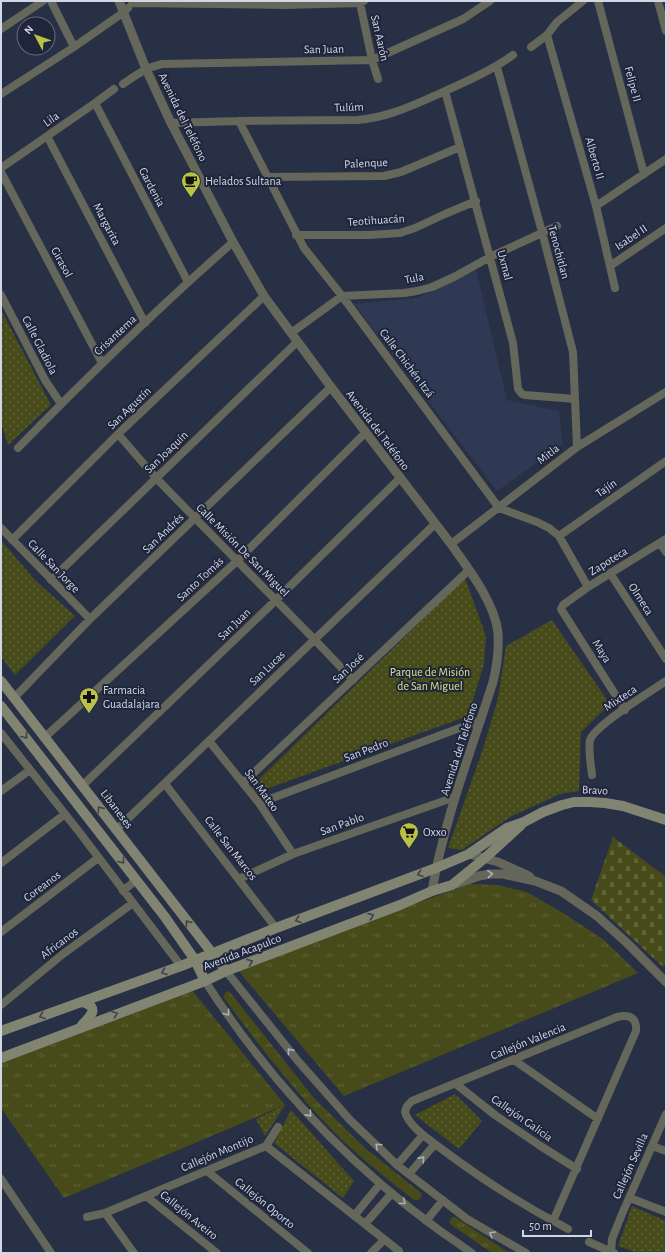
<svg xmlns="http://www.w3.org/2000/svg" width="667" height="1254" font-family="'Alegreya Sans',sans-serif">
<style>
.built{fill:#2f3954}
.grass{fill:url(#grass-tufts)}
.cemetery{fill:url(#cemetery-stones)}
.park{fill:url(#park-dots)}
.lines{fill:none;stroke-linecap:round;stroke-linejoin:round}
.minor{stroke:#65675b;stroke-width:8}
.tertiary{stroke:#65675b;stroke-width:9}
.secondary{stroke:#828472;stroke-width:10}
.oneway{stroke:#3d424c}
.oneway2{stroke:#acb0b5}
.labels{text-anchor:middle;stroke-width:4;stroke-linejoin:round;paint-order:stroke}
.street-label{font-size:12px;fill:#d2d7e5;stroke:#1f263b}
.poi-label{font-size:12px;fill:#d2d7e5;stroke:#1f263b;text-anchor:start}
.park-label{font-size:12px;fill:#dae288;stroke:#1f263b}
</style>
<defs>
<pattern id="grass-tufts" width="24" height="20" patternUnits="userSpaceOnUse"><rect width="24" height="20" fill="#474a19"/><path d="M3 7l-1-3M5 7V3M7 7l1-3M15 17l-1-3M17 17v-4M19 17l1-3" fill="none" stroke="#61633a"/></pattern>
<pattern id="cemetery-stones" width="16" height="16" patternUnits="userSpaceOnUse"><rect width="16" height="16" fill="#474a19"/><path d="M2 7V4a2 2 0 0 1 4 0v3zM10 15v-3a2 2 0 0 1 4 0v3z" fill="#61633a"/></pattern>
<pattern id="park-dots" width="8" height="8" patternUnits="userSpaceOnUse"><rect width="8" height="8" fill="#474a19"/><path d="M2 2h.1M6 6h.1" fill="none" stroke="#61633a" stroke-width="1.8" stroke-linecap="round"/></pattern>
</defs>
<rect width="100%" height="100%" fill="#283046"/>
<path class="built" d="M476,270L507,400L559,411L563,444L497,491L354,304L417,298Z"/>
<path class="grass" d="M470,884L498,885L527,892L563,913L604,940L638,973L344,1096L236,968Z
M187,984L285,1105L64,1198L1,1108V1053Z
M229,991L314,1098L365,1148L421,1193C423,1198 419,1201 414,1200C389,1180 364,1161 341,1139C299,1097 262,1049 226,1001L223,997L226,992Z
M452,1217H455L509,1253H492L450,1224L449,1222Z"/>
<path class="cemetery" d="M613,837L666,877V964L663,967L591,900Z"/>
<path class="park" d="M1,310L51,405L8,445L1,423Z
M1,540L35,580L75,616L15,675L1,657Z
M465,578L486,636L484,664L468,716L255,793L251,787Z
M552,620L610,704L581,732L579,791L560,794L510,817L462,850L448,848L484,746L498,698L506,646Z
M455,1094L482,1121L459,1149L415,1115Z
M285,1105L265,1136L256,1119Z
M291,1110L354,1181L343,1198L274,1143Z
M632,1206L666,1221V1253H637L618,1246Z"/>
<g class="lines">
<path class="minor" d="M51,1L74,47
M598,1L644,174
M658,1L666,31
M132,3L285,5L360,3L364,1
M360,3L372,60L378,79
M1,29L43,1
M547,35L596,206L615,288
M531,47L547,35L557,22L583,1
M497,67L542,232L573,352L577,447
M123,84C136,75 147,67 162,64L372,60L463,19L490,1
M445,91L513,343L518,389L522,394L525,395L575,399
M1,94L74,47L124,12L128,8
M95,103L188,282
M239,121L304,248L342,296L499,508L537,522L549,528L559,536L588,587
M171,123L239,121L357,120C385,118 409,107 434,96C461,84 489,72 513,55
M47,136L145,323
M1,168L95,103L114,89
M1,172L102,363
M267,177L384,176L401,172L460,147
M596,206L666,159
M296,235H369L400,233L415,228L445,214L476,201
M610,266L666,228
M1,295L45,380L61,404
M291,333L342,296L404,293L417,291L432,287L454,277L490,257L557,226
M118,434L156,478L195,518L314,639L353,680
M18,448C87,377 158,308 233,242
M1,528L90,619
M559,536L666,461
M12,540L118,434L264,296
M660,543L666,552
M451,544L577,447L666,392
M610,573L666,659
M51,580L297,342
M14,698L90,619L331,387
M625,710L561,609L563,605L588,587L666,539
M1,733L80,833L181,966
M45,737L237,561L366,432
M209,741L259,803L293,854
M592,775C591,765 588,749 590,740C594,726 651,691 666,681
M243,783L469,570
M165,784L276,928
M82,786L276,600L400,478
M1,791L30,770
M259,803L481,720
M116,830L435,524
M1,863L65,814
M239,879L293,854L455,797
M123,891L136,880
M1,932L98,858
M226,971L298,1061L350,1120L397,1165L467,1219L526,1253
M205,981C274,1089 365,1182 472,1253
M1,1005L63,954L133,903
M514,1060L598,1119
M456,1084L495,1115L539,1145L577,1169
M266,1146L399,1251
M266,1146L278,1127
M652,1146L666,1151
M397,1165L423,1135
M207,1171L308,1253
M409,1174L435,1144
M1,1179L51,1253
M146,1196L217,1253
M630,1198L666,1212
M105,1213L134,1253
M354,1216L380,1184
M87,1217L105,1213L266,1146
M426,1221L443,1200
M553,1221L636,1031C637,1017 629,1014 617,1017L412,1101L407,1106L405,1112C409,1127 431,1141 443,1150C483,1180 524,1206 568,1229
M365,1224L392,1193
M589,1242L614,1253
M611,1252L612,1239L622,1214L666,1114
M371,1253L384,1240"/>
<path class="tertiary" d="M119,1L146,69L171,123L233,242L264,296L331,387L451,544C468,568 495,603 498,633C499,650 497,666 493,682C471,751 444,820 432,891
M469,854L498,862L527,875L530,877
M456,884L479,876L490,874H503L535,881L561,891L597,916L627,943L666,982"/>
<path class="secondary" d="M1,681L226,971
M1,706L165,917L195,960L205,981
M82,1025C90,1017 101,1007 82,1002
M1,1031L181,966L276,928L436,868L469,854L507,828L524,822L543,812L562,805L574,802H590L605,803L623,806L666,820
M1,1058L205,981L226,971L400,905L432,891L452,885L485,858L521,825"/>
</g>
<defs><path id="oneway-chevron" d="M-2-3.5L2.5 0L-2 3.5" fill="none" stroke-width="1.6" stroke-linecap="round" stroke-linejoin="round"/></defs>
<g class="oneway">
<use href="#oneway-chevron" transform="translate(25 736) rotate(52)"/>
<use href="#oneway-chevron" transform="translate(100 809) rotate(-127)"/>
<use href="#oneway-chevron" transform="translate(122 861) rotate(52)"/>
<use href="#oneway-chevron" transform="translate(420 874) rotate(160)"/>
<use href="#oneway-chevron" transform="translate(371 916) rotate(-21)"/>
<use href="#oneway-chevron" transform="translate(298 920) rotate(160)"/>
<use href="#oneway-chevron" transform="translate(188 923) rotate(-128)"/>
<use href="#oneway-chevron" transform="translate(250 962) rotate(-21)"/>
<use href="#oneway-chevron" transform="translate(164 972) rotate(160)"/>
<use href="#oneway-chevron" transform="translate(115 1014) rotate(-20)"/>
<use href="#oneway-chevron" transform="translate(42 1016) rotate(160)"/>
</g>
<g class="oneway2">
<use href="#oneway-chevron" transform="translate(490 874) rotate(-5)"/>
<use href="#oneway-chevron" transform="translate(227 1013) rotate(53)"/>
<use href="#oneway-chevron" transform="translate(290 1051) rotate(-129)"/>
<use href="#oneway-chevron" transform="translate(309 1114) rotate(48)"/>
<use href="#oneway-chevron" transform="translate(378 1146) rotate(-137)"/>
<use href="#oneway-chevron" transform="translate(422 1159) rotate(-48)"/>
<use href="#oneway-chevron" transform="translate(403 1202) rotate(39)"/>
<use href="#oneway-chevron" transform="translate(492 1234) rotate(-149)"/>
</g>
<defs>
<g id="cafe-pin" transform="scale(1)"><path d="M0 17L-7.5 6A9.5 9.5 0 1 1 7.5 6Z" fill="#b9c146" stroke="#1f263b"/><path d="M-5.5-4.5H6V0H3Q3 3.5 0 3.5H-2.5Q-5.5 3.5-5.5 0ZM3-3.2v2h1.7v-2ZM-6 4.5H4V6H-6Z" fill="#111"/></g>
<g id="pharmacy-pin" transform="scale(1)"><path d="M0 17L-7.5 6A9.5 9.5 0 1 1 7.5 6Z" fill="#b9c146" stroke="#1f263b"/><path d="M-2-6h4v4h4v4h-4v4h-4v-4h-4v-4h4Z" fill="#111"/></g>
<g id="supermarket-pin" transform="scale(1)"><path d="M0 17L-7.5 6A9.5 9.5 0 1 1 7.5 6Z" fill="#b9c146" stroke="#1f263b"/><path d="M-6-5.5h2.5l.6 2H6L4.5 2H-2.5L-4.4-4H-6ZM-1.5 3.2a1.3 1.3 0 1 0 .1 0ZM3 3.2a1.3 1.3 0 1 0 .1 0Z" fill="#111"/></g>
</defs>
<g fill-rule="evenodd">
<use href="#cafe-pin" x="191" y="181"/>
<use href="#pharmacy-pin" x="89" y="697"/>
<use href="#supermarket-pin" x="409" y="832"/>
</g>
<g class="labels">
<g class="street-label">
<text transform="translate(380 38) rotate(77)" y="4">San Aarón</text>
<text transform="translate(324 49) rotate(-1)" y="4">San Juan</text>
<text transform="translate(633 84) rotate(75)" y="4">Felipe II</text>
<text transform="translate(349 107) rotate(-2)" y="4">Tulúm</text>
<text transform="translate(183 117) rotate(64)" y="4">Avenida del Teléfono</text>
<text transform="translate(51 119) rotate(-35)" y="4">Lila</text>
<text transform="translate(595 158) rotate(74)" y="4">Alberto II</text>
<text transform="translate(366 163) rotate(-3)" y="4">Palenque</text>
<text transform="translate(152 187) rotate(62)" y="4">Gardenia</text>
<text transform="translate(376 220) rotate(-4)" y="4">Teotihuacán</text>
<text transform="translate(107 224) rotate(62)" y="4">Margarita</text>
<text transform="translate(631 237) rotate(-34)" y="4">Isabel II</text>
<text transform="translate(559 252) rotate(75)" y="4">Tenochitlan</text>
<text transform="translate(62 262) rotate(62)" y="4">Girasol</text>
<text transform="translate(505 265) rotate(75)" y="4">Uxmal</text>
<text transform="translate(414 278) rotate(-11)" y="4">Tula</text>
<text transform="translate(115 335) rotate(-43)" y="4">Crisantema</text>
<text transform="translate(40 345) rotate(63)" y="4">Calle Gladiola</text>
<text transform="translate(407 363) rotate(53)" y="4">Calle Chichén Itzá</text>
<text transform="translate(129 408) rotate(-44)" y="4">San Agustín</text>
<text transform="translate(378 430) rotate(53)" y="4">Avenida del Teléfono</text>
<text transform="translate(166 452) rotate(-44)" y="4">San Joaquín</text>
<text transform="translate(548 454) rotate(-38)" y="4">Mitla</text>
<text transform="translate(606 488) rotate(-35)" y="4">Tajín</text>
<text transform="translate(163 533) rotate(-44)" y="4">San Andrés</text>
<text transform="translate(243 550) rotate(45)" y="4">Calle Misión De San Miguel</text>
<text transform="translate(608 561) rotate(-32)" y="4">Zapoteca</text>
<text transform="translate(54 566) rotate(46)" y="4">Calle San Jorge</text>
<text transform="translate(200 579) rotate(-43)" y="4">Santo Tomás</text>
<text transform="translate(641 599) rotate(57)" y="4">Olmeca</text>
<text transform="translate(234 624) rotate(-44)" y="4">San Juan</text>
<text transform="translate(602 651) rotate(58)" y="4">Maya</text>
<text transform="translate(267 668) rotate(-44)" y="4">San Lucas</text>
<text transform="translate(348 668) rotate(-43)" y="4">San José</text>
<text transform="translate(620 698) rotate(-34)" y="4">Mixteca</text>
<text transform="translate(459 749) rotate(-72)" y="4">Avenida del Teléfono</text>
<text transform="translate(366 750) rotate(-21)" y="4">San Pedro</text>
<text transform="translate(262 790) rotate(54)" y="4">San Mateo</text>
<text transform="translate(595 790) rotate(3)" y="4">Bravo</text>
<text transform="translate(117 809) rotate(53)" y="4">Libaneses</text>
<text transform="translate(342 824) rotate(-20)" y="4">San Pablo</text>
<text transform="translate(231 848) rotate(52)" y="4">Calle San Marcos</text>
<text transform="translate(42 886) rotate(-37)" y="4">Coreanos</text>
<text transform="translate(59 943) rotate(-37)" y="4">Africanos</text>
<text transform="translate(242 952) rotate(-21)" y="4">Avenida Acapulco</text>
<text transform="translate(528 1041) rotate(-22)" y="4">Callejón Valencia</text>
<text transform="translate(522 1118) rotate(35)" y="4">Callejón Galicia</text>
<text transform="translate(217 1153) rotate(-23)" y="4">Callejón Montijo</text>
<text transform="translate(630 1166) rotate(-66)" y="4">Callejón Sevilla</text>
<text transform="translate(265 1203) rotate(39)" y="4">Callejón Oporto</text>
<text transform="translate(189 1215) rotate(39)" y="4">Callejón Aveiro</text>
</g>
<g class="poi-label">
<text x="205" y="185">Helados Sultana</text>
<text x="103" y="694">Farmacia<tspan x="103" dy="14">Guadalajara</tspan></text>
<text x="423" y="836">Oxxo</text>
</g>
<g class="park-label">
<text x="430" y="676">Parque de Misión<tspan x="430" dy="14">de San Miguel</tspan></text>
</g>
</g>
<rect width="667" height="1254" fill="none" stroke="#d2d7e5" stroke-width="4"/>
<g transform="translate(36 36) rotate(311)"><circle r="19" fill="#1f263b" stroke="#676d7f"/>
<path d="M0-3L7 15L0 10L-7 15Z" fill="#b9c146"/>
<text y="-6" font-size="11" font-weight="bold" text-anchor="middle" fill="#d2d7e5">N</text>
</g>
<path d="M523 1230v6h68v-6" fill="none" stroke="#d2d7e5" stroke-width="2"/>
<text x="529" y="1230" font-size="12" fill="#d2d7e5" stroke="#1f263b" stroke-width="3" paint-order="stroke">50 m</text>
</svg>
